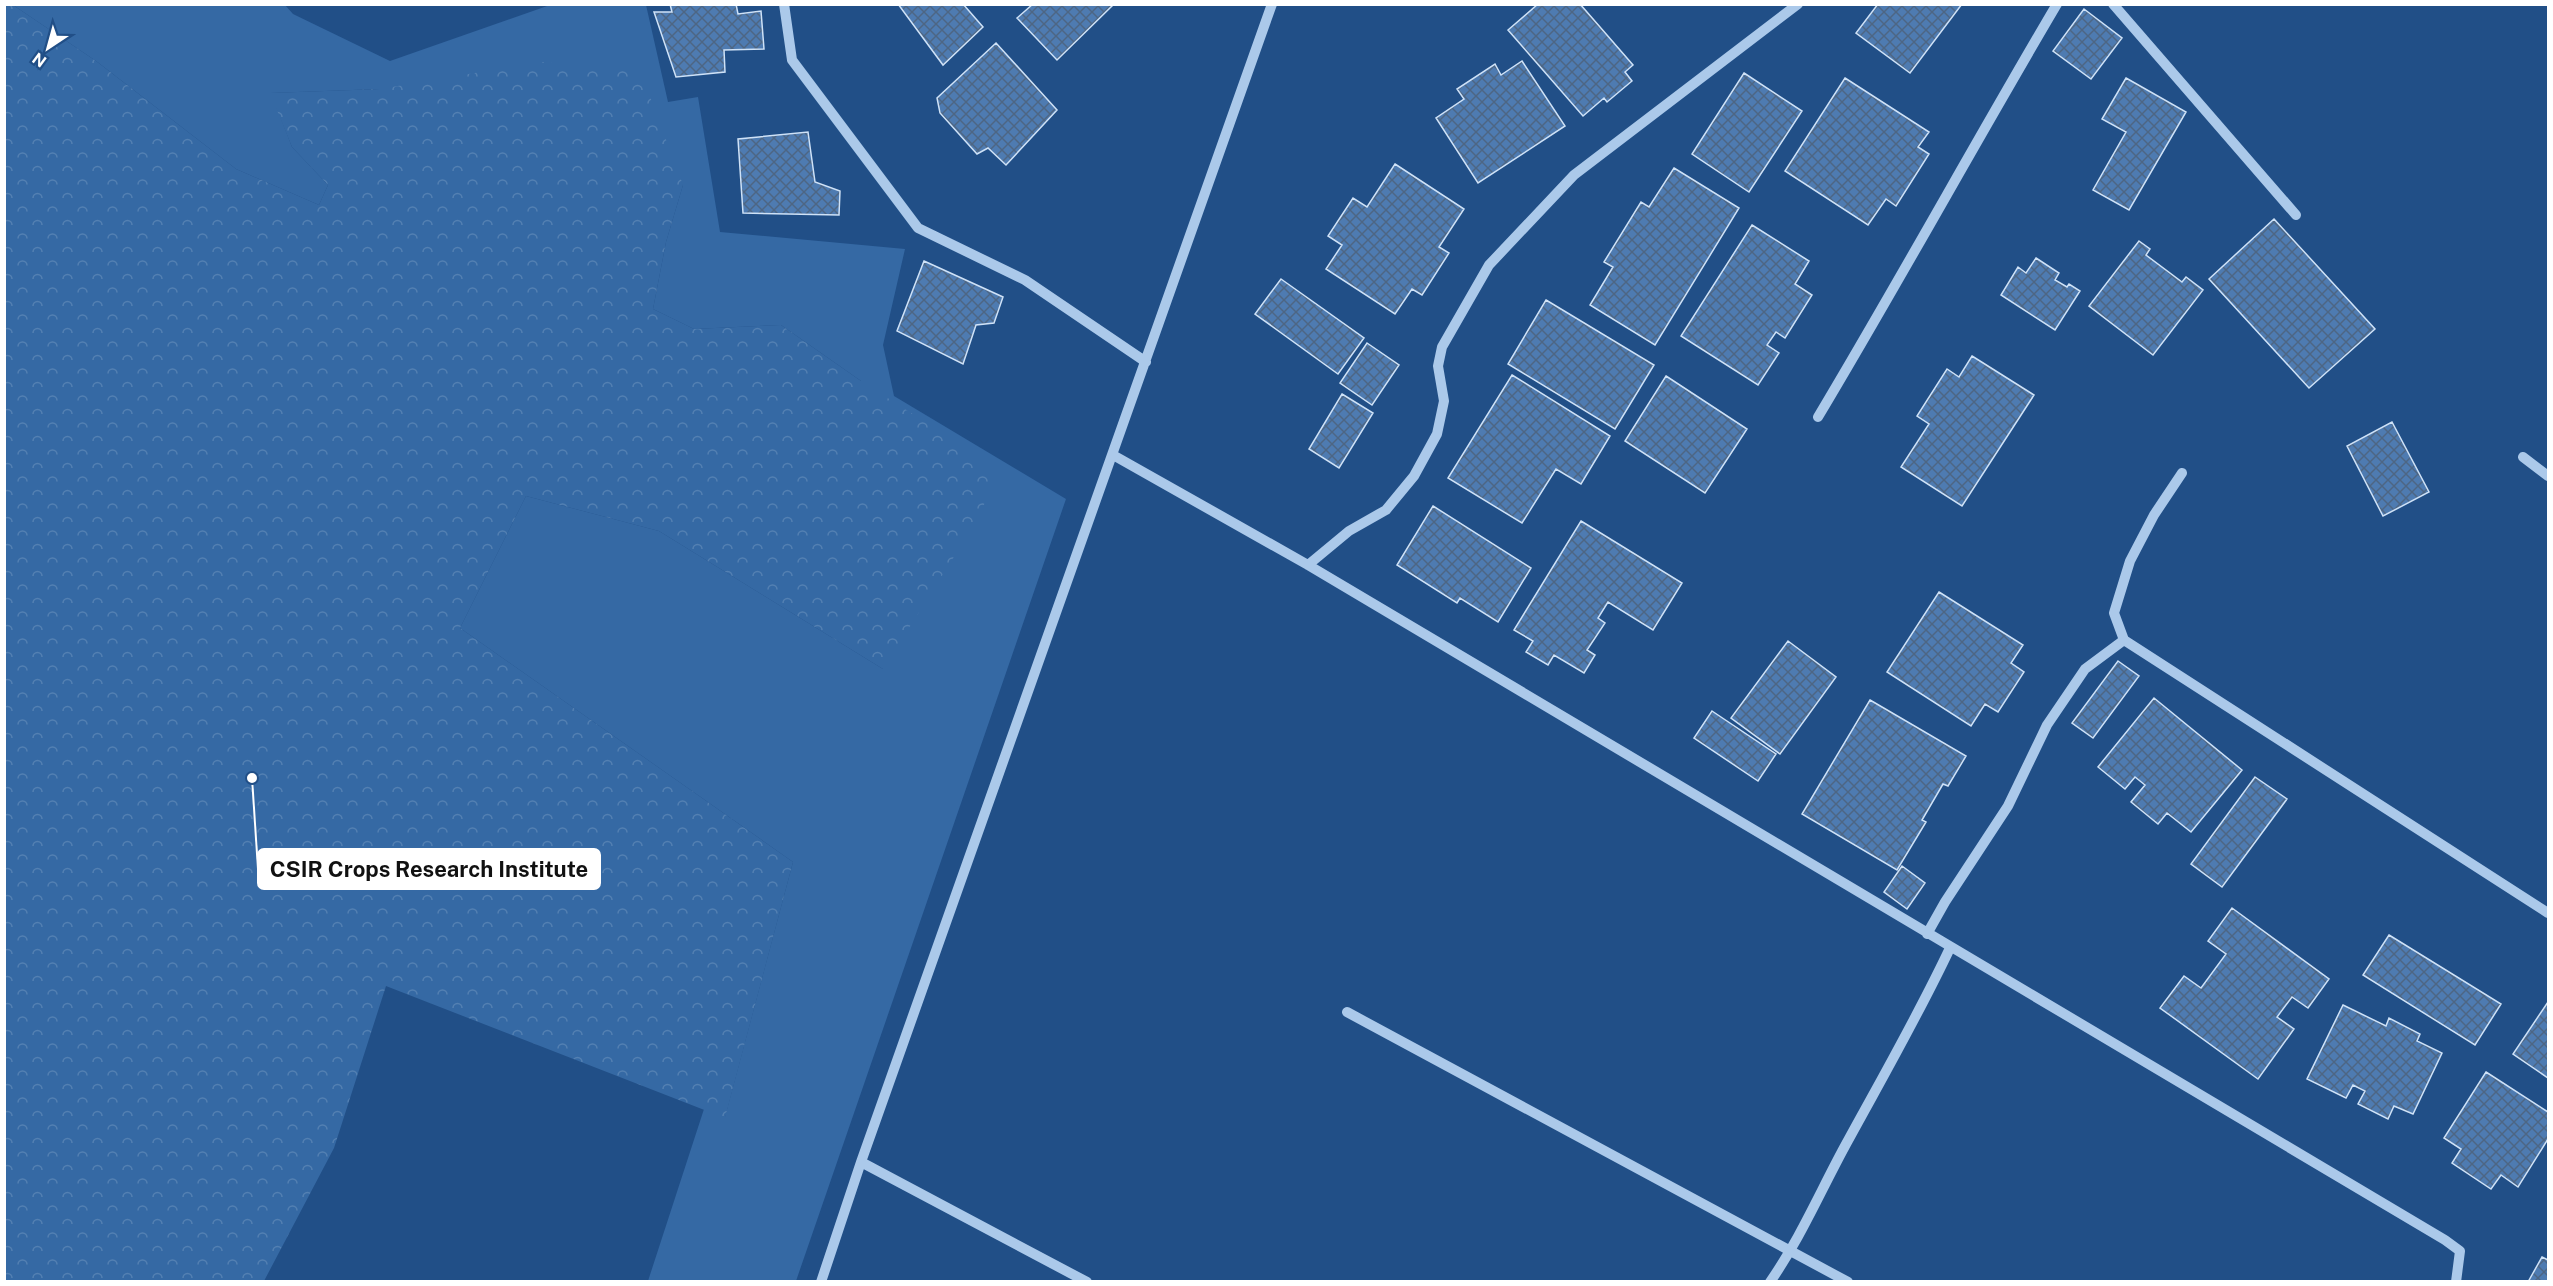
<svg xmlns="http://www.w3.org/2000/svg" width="2553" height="1286" font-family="'Public Sans',sans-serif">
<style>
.grass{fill:#3569a4}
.forest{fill:url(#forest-crowns)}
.building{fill:url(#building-cross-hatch);stroke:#cfe2f7;stroke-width:1.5}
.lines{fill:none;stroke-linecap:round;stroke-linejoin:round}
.minor{stroke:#abc9ea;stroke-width:10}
.leader{fill:none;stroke:#fff;stroke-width:2}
.callout-dot{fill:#fff;stroke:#214f87;stroke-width:2}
.callout{fill:#fff;stroke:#fff;stroke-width:2}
.callout-label{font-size:22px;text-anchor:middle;font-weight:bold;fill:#111}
</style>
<defs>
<pattern id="forest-crowns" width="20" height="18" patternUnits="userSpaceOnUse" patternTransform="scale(1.5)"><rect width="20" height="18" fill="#3569a4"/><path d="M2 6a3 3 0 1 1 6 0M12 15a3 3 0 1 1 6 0" fill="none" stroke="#5380b2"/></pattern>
<pattern id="building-cross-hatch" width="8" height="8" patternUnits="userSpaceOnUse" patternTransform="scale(1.5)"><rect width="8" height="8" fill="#4e7bb1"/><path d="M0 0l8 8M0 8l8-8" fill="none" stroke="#4d6684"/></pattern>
</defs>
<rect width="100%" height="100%" fill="#214f87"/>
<path class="grass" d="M13,5H285L293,14L390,61L550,5H646L668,102L698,97L720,232L905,249L883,345L894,396L1066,499L796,1281H648L704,1109L725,1117L793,862L460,628L526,496L659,531L883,669L861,381L781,325L694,329L653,309L666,242L683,185L380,89L271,93L292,147L328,185L319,205L236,169L96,61Z"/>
<path class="forest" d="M5,4L13,5L96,61L236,169L319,205L328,185L292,147L270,93L380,89L540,62L640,70L683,185L666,242L653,309L694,329L781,325L861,381L991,464L983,511L883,669L659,531L526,496L460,628L793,862L725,1118L386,986L334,1148L264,1281H5Z"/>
<path class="building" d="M670,4H736L738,14L761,11L764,49L724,50L725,72L676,77L654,12H672Z
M898,4H963L983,27L943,65Z
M1033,4H1114L1057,60L1017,18Z
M1538,4H1580L1633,65L1625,72L1632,81L1607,102L1604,98L1583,116L1508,30Z
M1878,4H1962L1910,73L1856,33Z
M2084,9L2122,38L2091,79L2053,51Z
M996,43L1057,110L1006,165L988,148L977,154L940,113L937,98Z
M1522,61L1565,126L1478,183L1436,118L1464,99L1457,89L1495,64L1501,75Z
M1744,73L1802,111L1749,192L1692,154Z
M1845,78L1929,132L1918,147L1929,154L1896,206L1886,199L1868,225L1785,171Z
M2126,78L2186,112L2129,210L2093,190L2126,132L2102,119Z
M808,132L815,182L840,191L839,215L743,213L738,139Z
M1395,164L1464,209L1439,247L1449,253L1422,295L1412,289L1395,314L1326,269L1342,245L1328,236L1353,198L1367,207Z
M1674,168L1739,208L1655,345L1590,305L1613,267L1604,262L1641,202L1649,207Z
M2274,219L2375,329L2309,388L2209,279Z
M1752,225L1809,261L1795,284L1812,295L1785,338L1776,332L1767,345L1779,353L1758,385L1681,336Z
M2139,241L2150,249L2146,255L2182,282L2186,277L2203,290L2153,355L2089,306Z
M2036,258L2059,273L2055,280L2067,287L2069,284L2080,291L2055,330L2001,295L2018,267L2026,273Z
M924,261L1003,297L994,323L976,325L963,364L897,331Z
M1281,279L1364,338L1338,374L1255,314Z
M1546,300L1654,365L1615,429L1508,364Z
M1367,343L1399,365L1372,405L1340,383Z
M1972,356L2034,395L1962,506L1901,467L1929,424L1917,416L1947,369L1959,377Z
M1512,375L1610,436L1581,484L1556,469L1522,523L1448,478Z
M1666,376L1747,429L1705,493L1625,441Z
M1342,394L1373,413L1339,468L1309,449Z
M2392,422L2429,492L2383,516L2347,446Z
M1433,506L1531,568L1498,622L1460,598L1457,603L1397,565Z
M1581,521L1682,583L1653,630L1608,602L1598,618L1605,623L1587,650L1595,655L1584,673L1554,655L1548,665L1526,652L1533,641L1514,630Z
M1939,592L2023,645L2011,663L2024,672L1998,712L1985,704L1971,726L1887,672Z
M1788,641L1836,677L1780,754L1731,718Z
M2118,661L2139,676L2093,738L2072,723Z
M2154,698L2242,770L2191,832L2167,813L2158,824L2131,802L2145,785L2135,777L2125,789L2098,767Z
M1870,700L1966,756L1948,786L1943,784L1922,820L1926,822L1897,870L1802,814Z
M1712,711L1776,754L1758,781L1694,738Z
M2255,777L2287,799L2222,887L2191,864Z
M1902,866L1925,883L1907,909L1884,892Z
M2232,908L2329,979L2308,1008L2292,997L2277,1017L2294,1029L2258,1079L2160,1008L2184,976L2201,988L2226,954L2208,941Z
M2389,935L2501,1004L2475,1045L2363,975Z
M2548,1002V1078L2513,1054Z
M2343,1005L2386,1026L2389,1018L2420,1034L2417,1041L2442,1053L2413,1114L2394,1106L2388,1119L2358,1104L2365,1091L2353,1085L2346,1098L2307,1079Z
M2486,1072L2548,1112V1139L2518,1187L2501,1175L2491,1189L2452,1163L2461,1149L2444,1138Z
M2542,1257L2548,1260V1282H2528Z"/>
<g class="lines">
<path class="minor" d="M784,4L792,60L918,228L1025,280L1146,362
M2113,4L2296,215
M1818,417C1900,280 1976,141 2057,4
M1113,455L1308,565L2445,1240L2460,1251L2456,1282
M2523,457L2548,476
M1308,565L1349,531L1386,510L1414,476L1437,434L1444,401L1438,366L1442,347L1489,265L1574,175L1798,4
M2124,640L2548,913
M1927,934L1945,902L2008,806L2047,725L2085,669L2124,640L2114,613L2130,561L2154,515L2182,473
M1347,1012L1848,1282
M861,1162L1087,1282
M821,1282L861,1162L1272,4
M1770,1282C1800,1239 1820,1192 1845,1146C1881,1080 1918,1016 1950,948"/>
</g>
<path class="leader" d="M252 778L258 869"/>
<circle class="callout-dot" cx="252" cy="778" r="6"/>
<rect class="callout" x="258" y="849" width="342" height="40" rx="6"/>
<g class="callout-label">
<text x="429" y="877">CSIR Crops Research Institute</text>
</g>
<rect width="2553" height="1286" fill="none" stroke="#ffffff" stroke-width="12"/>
<g transform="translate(48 48) rotate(216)" stroke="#214f87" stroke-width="4.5" paint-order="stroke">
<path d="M0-4.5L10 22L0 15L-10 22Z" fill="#ffffff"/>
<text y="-9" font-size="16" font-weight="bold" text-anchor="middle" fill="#ffffff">N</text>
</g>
</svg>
